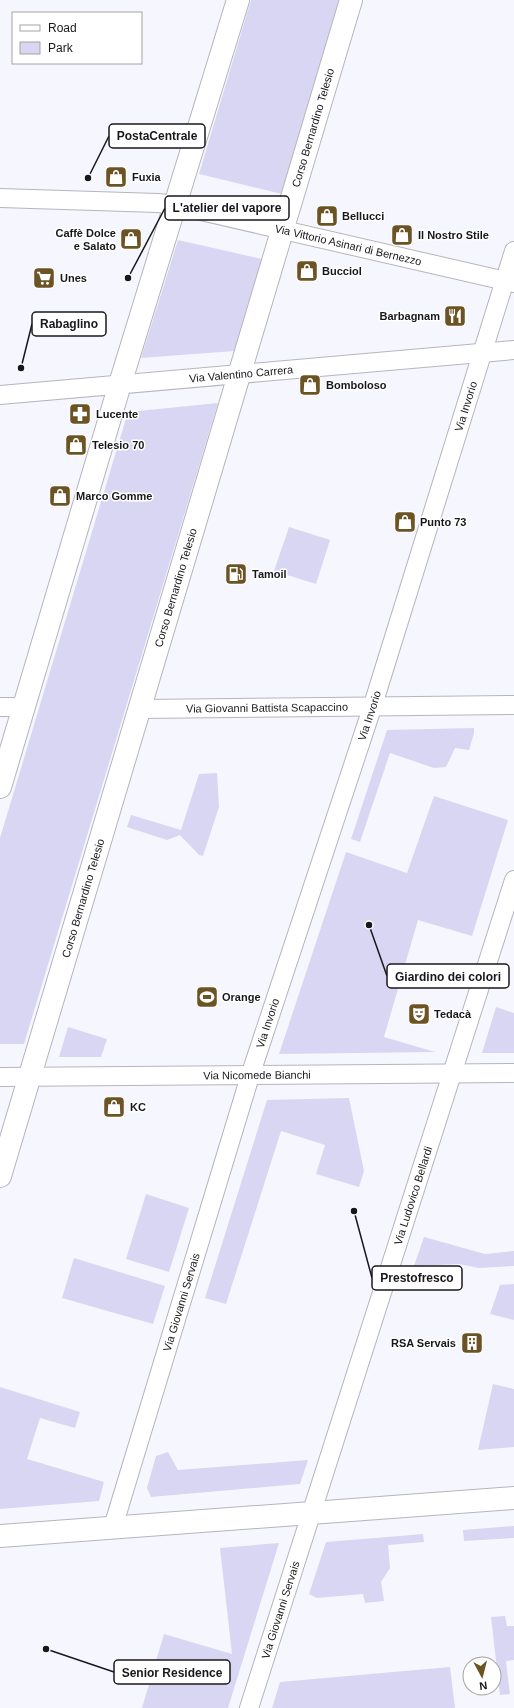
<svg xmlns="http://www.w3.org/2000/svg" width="514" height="1708" font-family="Helvetica,sans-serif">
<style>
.green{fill:#d9d6f4}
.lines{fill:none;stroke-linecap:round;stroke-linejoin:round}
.street-casing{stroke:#b6b5be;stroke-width:20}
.secondary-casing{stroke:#b6b5be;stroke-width:24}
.street{stroke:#fff;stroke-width:18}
.secondary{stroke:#fff;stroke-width:22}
.labels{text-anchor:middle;stroke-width:3;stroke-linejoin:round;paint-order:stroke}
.street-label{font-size:11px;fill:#18181c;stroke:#fff}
.poi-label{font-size:11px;font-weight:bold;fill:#18181c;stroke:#fff;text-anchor:start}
.leader{fill:none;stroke:#18181c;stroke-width:1.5}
.callout-dot{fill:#18181c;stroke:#fff;stroke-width:1.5}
.callout{fill:#fff;stroke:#18181c;stroke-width:1.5}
.callout-label{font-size:12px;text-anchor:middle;font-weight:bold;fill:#18181c}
</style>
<rect width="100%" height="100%" fill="#f6f6fe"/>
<path class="green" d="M251,0H340L282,194L199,174Z
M178,240L262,259L234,351L141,358Z
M218,403L24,1044H0V838L128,412Z
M289,527L330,540L316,584L274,571Z
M474,728V733L469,750L455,748L446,767L434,768L390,753L360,842L351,839L387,730Z
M217,773L219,807L203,856L199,855L180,835L167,840L127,827L131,815L181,830L199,774Z
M434,796L508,820L472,936L418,920L384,1037L435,1052L279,1054L346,852L407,873Z
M496,1007L514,1013V1053H482Z
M68,1027L107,1039L101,1057H59Z
M349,1098L364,1171L359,1187L316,1174L325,1145L281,1131L226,1304L205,1298L267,1100Z
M146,1194L189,1208L169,1272L126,1259Z
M424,1237L485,1254L514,1251V1266L479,1268L459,1264L414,1266Z
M74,1258L165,1286L153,1324L62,1298Z
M514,1284V1320L490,1314L500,1285Z
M493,1384L514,1389V1447L478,1450Z
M0,1387L80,1412L75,1428L40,1418L27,1459L104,1482L99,1501L0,1509Z
M168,1452L178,1470L308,1460L300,1484L151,1497L147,1488L156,1456Z
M514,1526V1538L464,1541L463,1530Z
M423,1534L424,1542L388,1545L390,1568L381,1582L384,1601L365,1603L363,1594L317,1598L309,1594L326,1542Z
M279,1543L228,1708H142L164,1634L232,1654L220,1548Z
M505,1616L507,1626H514V1660L506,1661L510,1694L500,1695L491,1617Z
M450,1667L455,1708H272L280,1682Z"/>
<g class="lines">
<g class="street-casing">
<g id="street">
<path id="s1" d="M0,198L158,203L175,205L514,283"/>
<path id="s2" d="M0,395L514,350"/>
<path d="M0,707H25"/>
<path id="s3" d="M140,709L514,705"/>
<path id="s4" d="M0,1077L514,1073"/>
<path id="s5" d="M113,1527L250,1076L372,708L514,251"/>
<path id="s6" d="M249,1708L514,880"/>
</g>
</g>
<g class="secondary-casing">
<g id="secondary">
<path d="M0,787L120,384L238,0"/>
<path id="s7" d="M0,1176L351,0"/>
<path d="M0,1536L514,1498"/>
</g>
</g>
<use href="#street" class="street"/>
<use href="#secondary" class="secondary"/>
</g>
<defs>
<g id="shop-square" transform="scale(1.15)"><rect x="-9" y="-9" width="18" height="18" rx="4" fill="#6c5324" stroke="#fff"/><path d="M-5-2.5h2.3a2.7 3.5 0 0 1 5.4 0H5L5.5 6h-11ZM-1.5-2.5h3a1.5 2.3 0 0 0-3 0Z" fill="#fff"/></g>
<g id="supermarket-square" transform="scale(1.15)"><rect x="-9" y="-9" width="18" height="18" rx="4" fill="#6c5324" stroke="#fff"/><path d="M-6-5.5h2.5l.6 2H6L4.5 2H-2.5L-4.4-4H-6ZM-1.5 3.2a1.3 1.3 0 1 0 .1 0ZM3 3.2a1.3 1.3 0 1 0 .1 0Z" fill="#fff"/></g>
<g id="restaurant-square" transform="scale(1.15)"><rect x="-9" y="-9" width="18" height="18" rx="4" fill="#6c5324" stroke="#fff"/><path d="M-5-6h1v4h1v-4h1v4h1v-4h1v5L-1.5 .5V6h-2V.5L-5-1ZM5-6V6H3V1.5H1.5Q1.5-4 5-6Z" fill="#fff"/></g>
<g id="pharmacy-square" transform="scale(1.15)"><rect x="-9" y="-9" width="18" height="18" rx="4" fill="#6c5324" stroke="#fff"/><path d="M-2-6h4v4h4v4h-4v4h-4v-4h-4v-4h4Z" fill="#fff"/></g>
<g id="fuel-square" transform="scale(1.15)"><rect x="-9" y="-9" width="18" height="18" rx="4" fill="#6c5324" stroke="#fff"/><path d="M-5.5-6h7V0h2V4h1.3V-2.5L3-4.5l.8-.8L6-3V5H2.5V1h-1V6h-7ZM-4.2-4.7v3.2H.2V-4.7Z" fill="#fff"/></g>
<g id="stadium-square" transform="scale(1.15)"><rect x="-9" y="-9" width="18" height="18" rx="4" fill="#6c5324" stroke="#fff"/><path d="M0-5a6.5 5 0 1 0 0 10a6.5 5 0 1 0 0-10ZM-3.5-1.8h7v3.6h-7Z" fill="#fff"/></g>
<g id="theatre-square" transform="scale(1.15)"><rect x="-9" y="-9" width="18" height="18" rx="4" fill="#6c5324" stroke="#fff"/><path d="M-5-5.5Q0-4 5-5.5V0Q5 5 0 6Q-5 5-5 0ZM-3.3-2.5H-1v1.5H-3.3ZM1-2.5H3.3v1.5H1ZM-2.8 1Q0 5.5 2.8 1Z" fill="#fff"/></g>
<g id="building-square" transform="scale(1.15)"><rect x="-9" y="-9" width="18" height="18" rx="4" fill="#6c5324" stroke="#fff"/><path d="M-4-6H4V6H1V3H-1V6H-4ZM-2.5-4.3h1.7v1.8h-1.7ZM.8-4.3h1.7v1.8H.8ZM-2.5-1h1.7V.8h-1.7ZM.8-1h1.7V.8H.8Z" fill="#fff"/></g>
</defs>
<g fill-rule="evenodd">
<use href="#shop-square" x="116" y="177"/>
<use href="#shop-square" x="327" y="216"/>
<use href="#shop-square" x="402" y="235"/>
<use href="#shop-square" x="131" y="239"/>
<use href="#shop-square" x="307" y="271"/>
<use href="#supermarket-square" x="44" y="278"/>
<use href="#restaurant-square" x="455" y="316"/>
<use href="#shop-square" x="310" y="385"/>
<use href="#pharmacy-square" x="80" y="414"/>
<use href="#shop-square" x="76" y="445"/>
<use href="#shop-square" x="60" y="496"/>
<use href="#shop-square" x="405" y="522"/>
<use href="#fuel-square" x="236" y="574"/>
<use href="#stadium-square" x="207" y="997"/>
<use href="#theatre-square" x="419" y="1014"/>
<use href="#shop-square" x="114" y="1107"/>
<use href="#building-square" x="472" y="1343"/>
</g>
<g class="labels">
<g class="street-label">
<text dy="4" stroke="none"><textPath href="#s7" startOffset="1094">Corso Bernardino Telesio</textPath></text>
<text dy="4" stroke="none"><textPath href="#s1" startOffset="353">Via Vittorio Asinari di Bernezzo</textPath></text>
<text dy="4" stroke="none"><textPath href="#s2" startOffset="242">Via Valentino Carrera</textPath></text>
<text dy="4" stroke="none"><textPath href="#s5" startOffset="1175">Via Invorio</textPath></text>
<text dy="4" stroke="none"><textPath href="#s7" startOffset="614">Corso Bernardino Telesio</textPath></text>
<text dy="4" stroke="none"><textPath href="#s3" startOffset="127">Via Giovanni Battista Scapaccino</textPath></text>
<text dy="4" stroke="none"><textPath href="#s5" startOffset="851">Via Invorio</textPath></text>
<text dy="4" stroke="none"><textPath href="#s7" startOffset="290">Corso Bernardino Telesio</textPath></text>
<text dy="4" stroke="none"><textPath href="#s5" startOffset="527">Via Invorio</textPath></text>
<text dy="4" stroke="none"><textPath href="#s4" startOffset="257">Via Nicomede Bianchi</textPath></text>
<text dy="4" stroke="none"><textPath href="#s6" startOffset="538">Via Ludovico Bellardi</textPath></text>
<text dy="4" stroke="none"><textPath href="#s5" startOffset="235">Via Giovanni Servais</textPath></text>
<text dy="4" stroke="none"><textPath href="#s6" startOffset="103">Via Giovanni Servais</textPath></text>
</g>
<g class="poi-label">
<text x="132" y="181">Fuxia</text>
<text x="342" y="220">Bellucci</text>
<text x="116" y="237" text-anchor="end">Caffè Dolce<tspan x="116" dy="13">e Salato</tspan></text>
<text x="418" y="239">Il Nostro Stile</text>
<text x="322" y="275">Bucciol</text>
<text x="60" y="282">Unes</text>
<text x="440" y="320" text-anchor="end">Barbagnam</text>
<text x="326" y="389">Bomboloso</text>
<text x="96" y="418">Lucente</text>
<text x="92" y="449">Telesio 70</text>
<text x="76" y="500">Marco Gomme</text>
<text x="420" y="526">Punto 73</text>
<text x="252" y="578">Tamoil</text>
<text x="222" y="1001">Orange</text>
<text x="434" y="1018">Tedacà</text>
<text x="130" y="1111">KC</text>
<text x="456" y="1347" text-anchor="end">RSA Servais</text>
</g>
</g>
<path class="leader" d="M88 178L109 136M128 278L165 208M21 368L32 324M369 925L387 976M354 1211L372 1278M46 1649L114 1672"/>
<g class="callout-dot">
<circle cx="88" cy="178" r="4"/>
<circle cx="128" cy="278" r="4"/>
<circle cx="21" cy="368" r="4"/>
<circle cx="369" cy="925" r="4"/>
<circle cx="354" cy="1211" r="4"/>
<circle cx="46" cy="1649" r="4"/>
</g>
<g class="callout">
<rect x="109" y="124" width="96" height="24" rx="4"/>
<rect x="165" y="196" width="124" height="24" rx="4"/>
<rect x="32" y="312" width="74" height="24" rx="4"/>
<rect x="387" y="964" width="122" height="24" rx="4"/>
<rect x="372" y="1266" width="90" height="24" rx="4"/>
<rect x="114" y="1660" width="116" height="24" rx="4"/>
</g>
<g class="callout-label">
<text x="157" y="140">PostaCentrale</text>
<text x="227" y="212">L'atelier del vapore</text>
<text x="69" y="328">Rabaglino</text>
<text x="448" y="981">Giardino dei colori</text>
<text x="417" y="1282">Prestofresco</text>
<text x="172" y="1677">Senior Residence</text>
</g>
<rect x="12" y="12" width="130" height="52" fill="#ffffff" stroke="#a3a3a4"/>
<rect x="20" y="25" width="20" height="6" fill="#ffffff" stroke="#a3a3a4"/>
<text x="48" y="32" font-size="12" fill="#18181c">Road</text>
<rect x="20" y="42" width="20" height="12" fill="#d9d6f4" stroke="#a3a3a4"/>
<text x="48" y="52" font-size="12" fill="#18181c">Park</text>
<g transform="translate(482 1676) rotate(173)"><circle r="19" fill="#ffffff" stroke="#a3a3a4"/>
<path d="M0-3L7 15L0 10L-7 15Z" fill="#6c5324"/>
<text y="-6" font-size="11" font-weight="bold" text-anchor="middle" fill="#18181c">N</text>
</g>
</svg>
